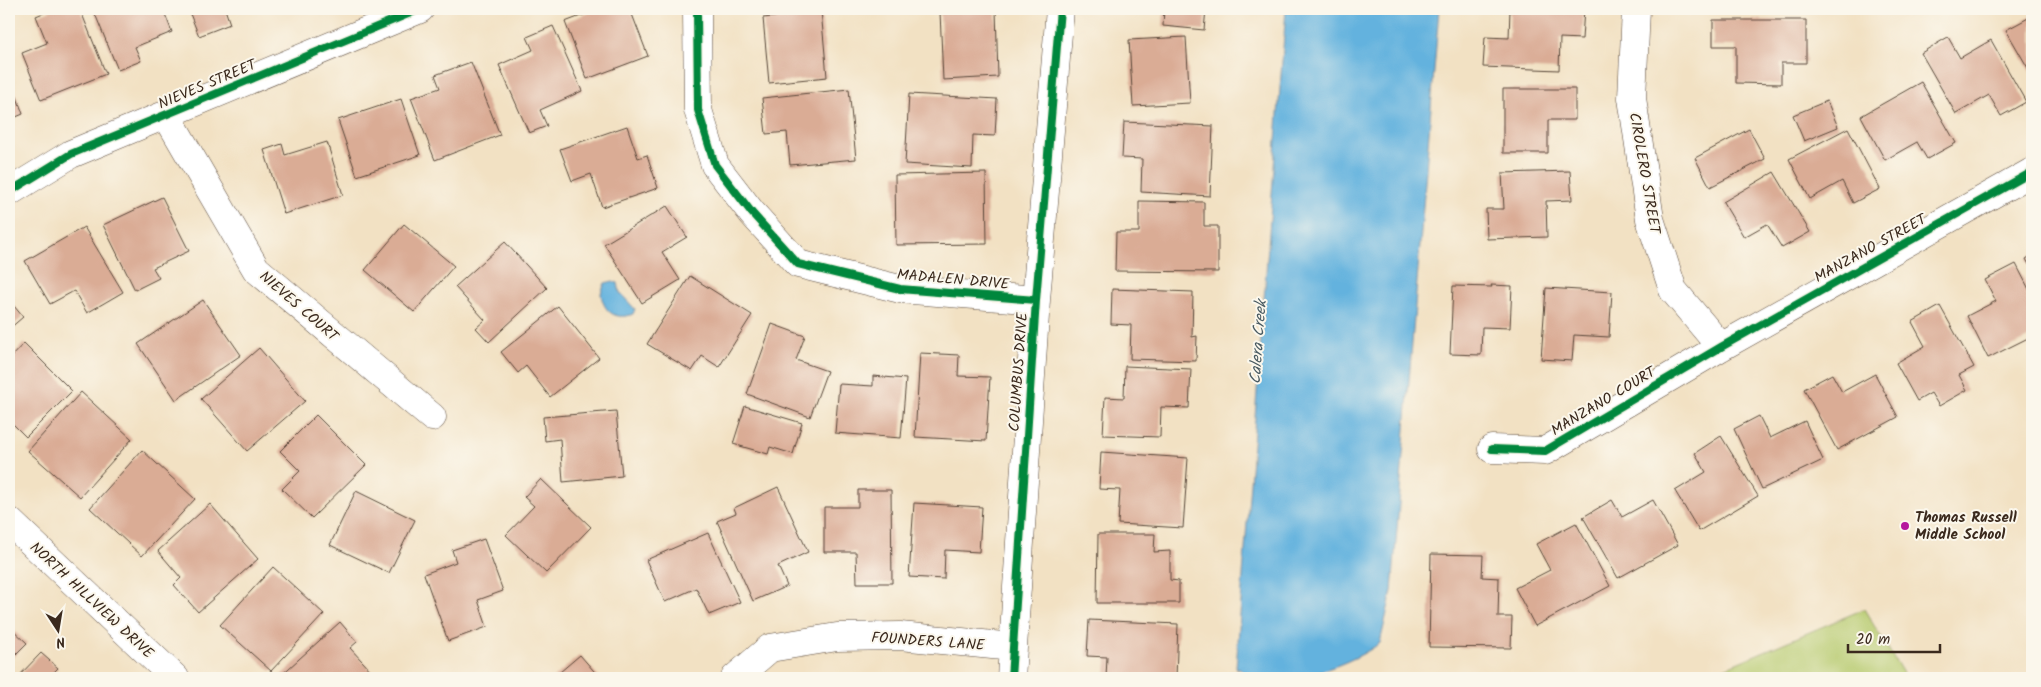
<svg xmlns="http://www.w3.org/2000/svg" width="2041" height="687" font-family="Kalam,sans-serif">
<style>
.green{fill:#b5c96c;stroke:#787a45}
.water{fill:#64b2de;stroke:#506e7e}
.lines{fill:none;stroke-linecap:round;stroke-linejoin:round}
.stream{stroke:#64b2de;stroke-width:9}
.building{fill:#daac95}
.minor-casing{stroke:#564537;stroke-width:29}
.minor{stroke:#fff;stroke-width:28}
.cycleway-casing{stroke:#fbf7ec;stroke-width:11}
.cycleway{stroke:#00873e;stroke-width:8}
.poi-dot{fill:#b5179e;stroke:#fbf7ec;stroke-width:2}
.labels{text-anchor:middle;stroke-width:4;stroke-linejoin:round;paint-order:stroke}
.street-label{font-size:15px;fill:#3b2a1e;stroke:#fbf7ec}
.poi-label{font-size:15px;font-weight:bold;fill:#3b2a1e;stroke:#fbf7ec;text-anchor:start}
.water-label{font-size:16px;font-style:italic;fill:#495a61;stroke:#fbf7ec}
</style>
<rect width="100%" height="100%" fill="#fbf7ec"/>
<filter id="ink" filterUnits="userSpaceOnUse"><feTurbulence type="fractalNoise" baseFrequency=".02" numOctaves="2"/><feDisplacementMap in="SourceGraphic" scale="10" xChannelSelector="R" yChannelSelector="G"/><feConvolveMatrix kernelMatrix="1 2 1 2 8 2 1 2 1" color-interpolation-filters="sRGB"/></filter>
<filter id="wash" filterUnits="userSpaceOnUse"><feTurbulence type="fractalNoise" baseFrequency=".0096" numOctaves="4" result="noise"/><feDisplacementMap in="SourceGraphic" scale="20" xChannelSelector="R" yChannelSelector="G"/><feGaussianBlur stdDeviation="1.12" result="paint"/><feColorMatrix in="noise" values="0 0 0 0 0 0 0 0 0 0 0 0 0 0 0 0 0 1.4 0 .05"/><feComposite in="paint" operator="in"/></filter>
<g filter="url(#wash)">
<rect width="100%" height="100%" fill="#f2e1c3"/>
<path class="green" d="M1864,609L1906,678H1701Z"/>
<path class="water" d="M1286,9H1439L1392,591L1380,643C1352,664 1301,681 1265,678C1256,677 1245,671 1236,668Z
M613,281L618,283L620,293L635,309L633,314C616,321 603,312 601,293L605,283Z"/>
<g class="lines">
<path class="stream" d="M1246,678L1247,661"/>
</g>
<g id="blocks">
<path class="building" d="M53,9H80L106,74L41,100L22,53L47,43L36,16Z
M93,9H163L172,32L135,47L141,61L118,70Z
M188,9H225L230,24L199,36Z
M599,9H630L648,56L587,79L565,22Z
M782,9H799L800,13L821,10L827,77L769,83L763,18L782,16Z
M1164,9H1206L1204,30L1163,26Z
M1510,9H1584L1582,39L1560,38L1559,70L1483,67L1485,37L1509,38Z
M996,10L998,77L943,80L940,12Z
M2032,16V75L2006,30Z
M1713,20H1806V63H1781V84L1736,83V46H1713Z
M553,26L582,91L540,110L547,126L529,133L499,65L533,50L527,37Z
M1186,37L1190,103L1133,106L1129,40Z
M1948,37L1960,58L1991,40L2026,102L2001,116L1989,95L1956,114L1921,53Z
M471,62L500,135L435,160L411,98L440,88L435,75Z
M9,75L23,114L9,120Z
M1921,82L1956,143L1927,159L1917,142L1885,160L1861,116Z
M849,89L856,159L790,165L787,132L766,134L762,98Z
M1503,89H1575V120H1548V153H1503Z
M909,94L997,99L995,136L973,135L972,168L905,164Z
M401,99L420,155L357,176L338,120Z
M1827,101L1838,127L1804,141L1793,115Z
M1124,122L1213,126L1210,196L1141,192L1142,159L1122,158Z
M627,126L638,158L647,155L658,188L602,207L591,174L572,181L560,149Z
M1848,128L1880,189L1853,203L1842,181L1810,199L1789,159Z
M1749,129L1765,159L1710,187L1695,158Z
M327,142L343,195L284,214L264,150L282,144L285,155Z
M1570,171L1572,200L1546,201L1547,237L1487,239L1486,209H1504L1502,173Z
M1774,172L1810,232L1782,248L1767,224L1744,237L1723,202Z
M986,173L987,244L896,245L895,175Z
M162,197L189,251L153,268L159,278L135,290L103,225Z
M1139,201L1204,202V226H1218V272L1115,271L1116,232H1139Z
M667,206L687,237L662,252L680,280L642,303L604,244Z
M404,224L454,266L414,312L365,270Z
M84,227L123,292L87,313L74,291L50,304L25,261Z
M505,242L547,288L489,342L476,328L485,320L455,287Z
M2032,255V270L2026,259Z
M2016,264L2032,295V336L1988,358L1967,316L1996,301L1985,280Z
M690,276L752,315L719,367L702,356L692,371L647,344Z
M1491,285L1512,286L1510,328L1482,327L1481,355L1450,354L1453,286L1492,287Z
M1546,288L1612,292L1609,337L1574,335L1572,361L1541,359Z
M1112,289L1193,292L1192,337L1197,336L1196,361L1130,359L1131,325L1111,324Z
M9,300L23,317L9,329Z
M203,300L241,355L176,400L138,344Z
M558,306L599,358L550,397L526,366L518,373L501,352Z
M1940,306L1974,367L1959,375L1967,390L1939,406L1931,393L1917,401L1896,363L1925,346L1912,322Z
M772,324L805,336L796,360L827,371L810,417L747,394Z
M24,343L72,391L26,437L9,420V359Z
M259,348L305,401L247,451L201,399Z
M920,353L959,355L958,376L990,377L986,441L915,437Z
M1125,366L1191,369L1189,408L1161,407L1160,437L1103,435L1105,397L1124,398Z
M1832,374L1842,392L1875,374L1898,417L1837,450L1804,389Z
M873,376L906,379L901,438L835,433L839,384L873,386Z
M81,392L132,439L80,497L28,451Z
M745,406L802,423L793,454L770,447L768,454L733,444Z
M616,411L622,476L563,482L560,439L545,441L543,417Z
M316,415L366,465L312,518L282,489L300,471L280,451Z
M1759,416L1770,438L1805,421L1823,460L1762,489L1734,429Z
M1721,436L1758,496L1699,531L1675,491L1706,472L1695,453Z
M142,450L195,499L142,556L90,508Z
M1101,452L1188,458L1183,528L1118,524L1120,490L1099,489Z
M541,479L591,527L546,573L506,535L534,506L524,497Z
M778,487L808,552L778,566L787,586L753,601L717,521L736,513L734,508Z
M858,490H891L892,583H857L856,552H824V507H858Z
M356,491L415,520L389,573L330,545Z
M1612,500L1622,517L1653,500L1678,545L1618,578L1583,517Z
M914,503L982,507L979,552L945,550L944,579L909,577Z
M210,504L258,559L198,612L174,585L181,578L158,551Z
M1576,523L1610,586L1535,626L1515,588L1550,570L1536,544Z
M708,533L740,602L709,615L696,588L665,602L646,560Z
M1098,534H1155L1154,552L1170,551V580L1179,581V603H1097Z
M484,539L503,591L478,600L487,627L448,641L424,574L456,562L452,550Z
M1431,554L1483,555L1482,577L1499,578L1498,617H1512L1511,648L1429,647Z
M273,567L324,614L271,671L220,625Z
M1089,620L1178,624L1176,678H1106L1107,657L1087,656Z
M340,622L357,642L350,648L374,674L369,678H278Z
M9,626L27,643L9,661Z
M41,653L58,668L48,678H17Z
M580,655L600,678H553Z"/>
</g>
</g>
<g filter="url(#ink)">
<use href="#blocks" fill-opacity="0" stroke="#564537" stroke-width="1"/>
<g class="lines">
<g class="minor-casing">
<path id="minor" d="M697,9L698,110L715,165L752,213L798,264L900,289L1036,300
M1636,9L1632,98L1650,219L1673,290L1721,347
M167,116L256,269L432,417
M9,192L71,154L420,9
M1492,449L1545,451L1721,347L2032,172
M9,521L175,678
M735,678L770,648L837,637L900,636L1013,647
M1011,678L1036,300L1060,9"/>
</g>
<use href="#minor" class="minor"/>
<g class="cycleway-casing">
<path id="cycleway" d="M697,9L698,110L715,165L752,213L798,264L900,289L1036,300
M9,192L71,154L420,9
M1492,449L1545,451L1721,347L2032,172
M1011,678L1036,300L1060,9"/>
</g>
<use href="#cycleway" class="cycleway"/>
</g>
</g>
<circle class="poi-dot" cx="1905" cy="526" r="5"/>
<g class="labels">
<g class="street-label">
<text transform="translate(207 84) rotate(-23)" y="5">NIEVES STREET</text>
<text transform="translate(1645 173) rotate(80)" y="5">CIROLERO STREET</text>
<text transform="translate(1870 248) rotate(-29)" y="5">MANZANO STREET</text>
<text transform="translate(953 279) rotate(5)" y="5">MADALEN DRIVE</text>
<text transform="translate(299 306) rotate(41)" y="5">NIEVES COURT</text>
<text transform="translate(1018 372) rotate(-86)" y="5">COLUMBUS DRIVE</text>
<text transform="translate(1603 401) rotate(-31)" y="5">MANZANO COURT</text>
<text transform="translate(92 600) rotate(43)" y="5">NORTH HILLVIEW DRIVE</text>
<text transform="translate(928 641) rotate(4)" y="5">FOUNDERS LANE</text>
</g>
<g class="poi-label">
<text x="1915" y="522">Thomas Russell<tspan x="1915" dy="17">Middle School</tspan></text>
</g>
<g class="water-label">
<text transform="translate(1257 342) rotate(-86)" y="6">Calera Creek</text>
</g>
</g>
<rect width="2041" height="687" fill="none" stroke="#fbf7ec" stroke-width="30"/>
<g transform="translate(58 630) rotate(168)" stroke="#fbf7ec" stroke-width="4" paint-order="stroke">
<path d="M0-4L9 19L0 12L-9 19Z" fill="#3b2a1e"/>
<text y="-8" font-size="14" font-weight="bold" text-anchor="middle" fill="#3b2a1e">N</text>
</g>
<path d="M1848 644v8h92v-8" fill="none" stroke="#3b2a1e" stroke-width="2.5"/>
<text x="1856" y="644" font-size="15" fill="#3b2a1e" stroke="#fbf7ec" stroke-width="4" paint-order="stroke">20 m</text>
</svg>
